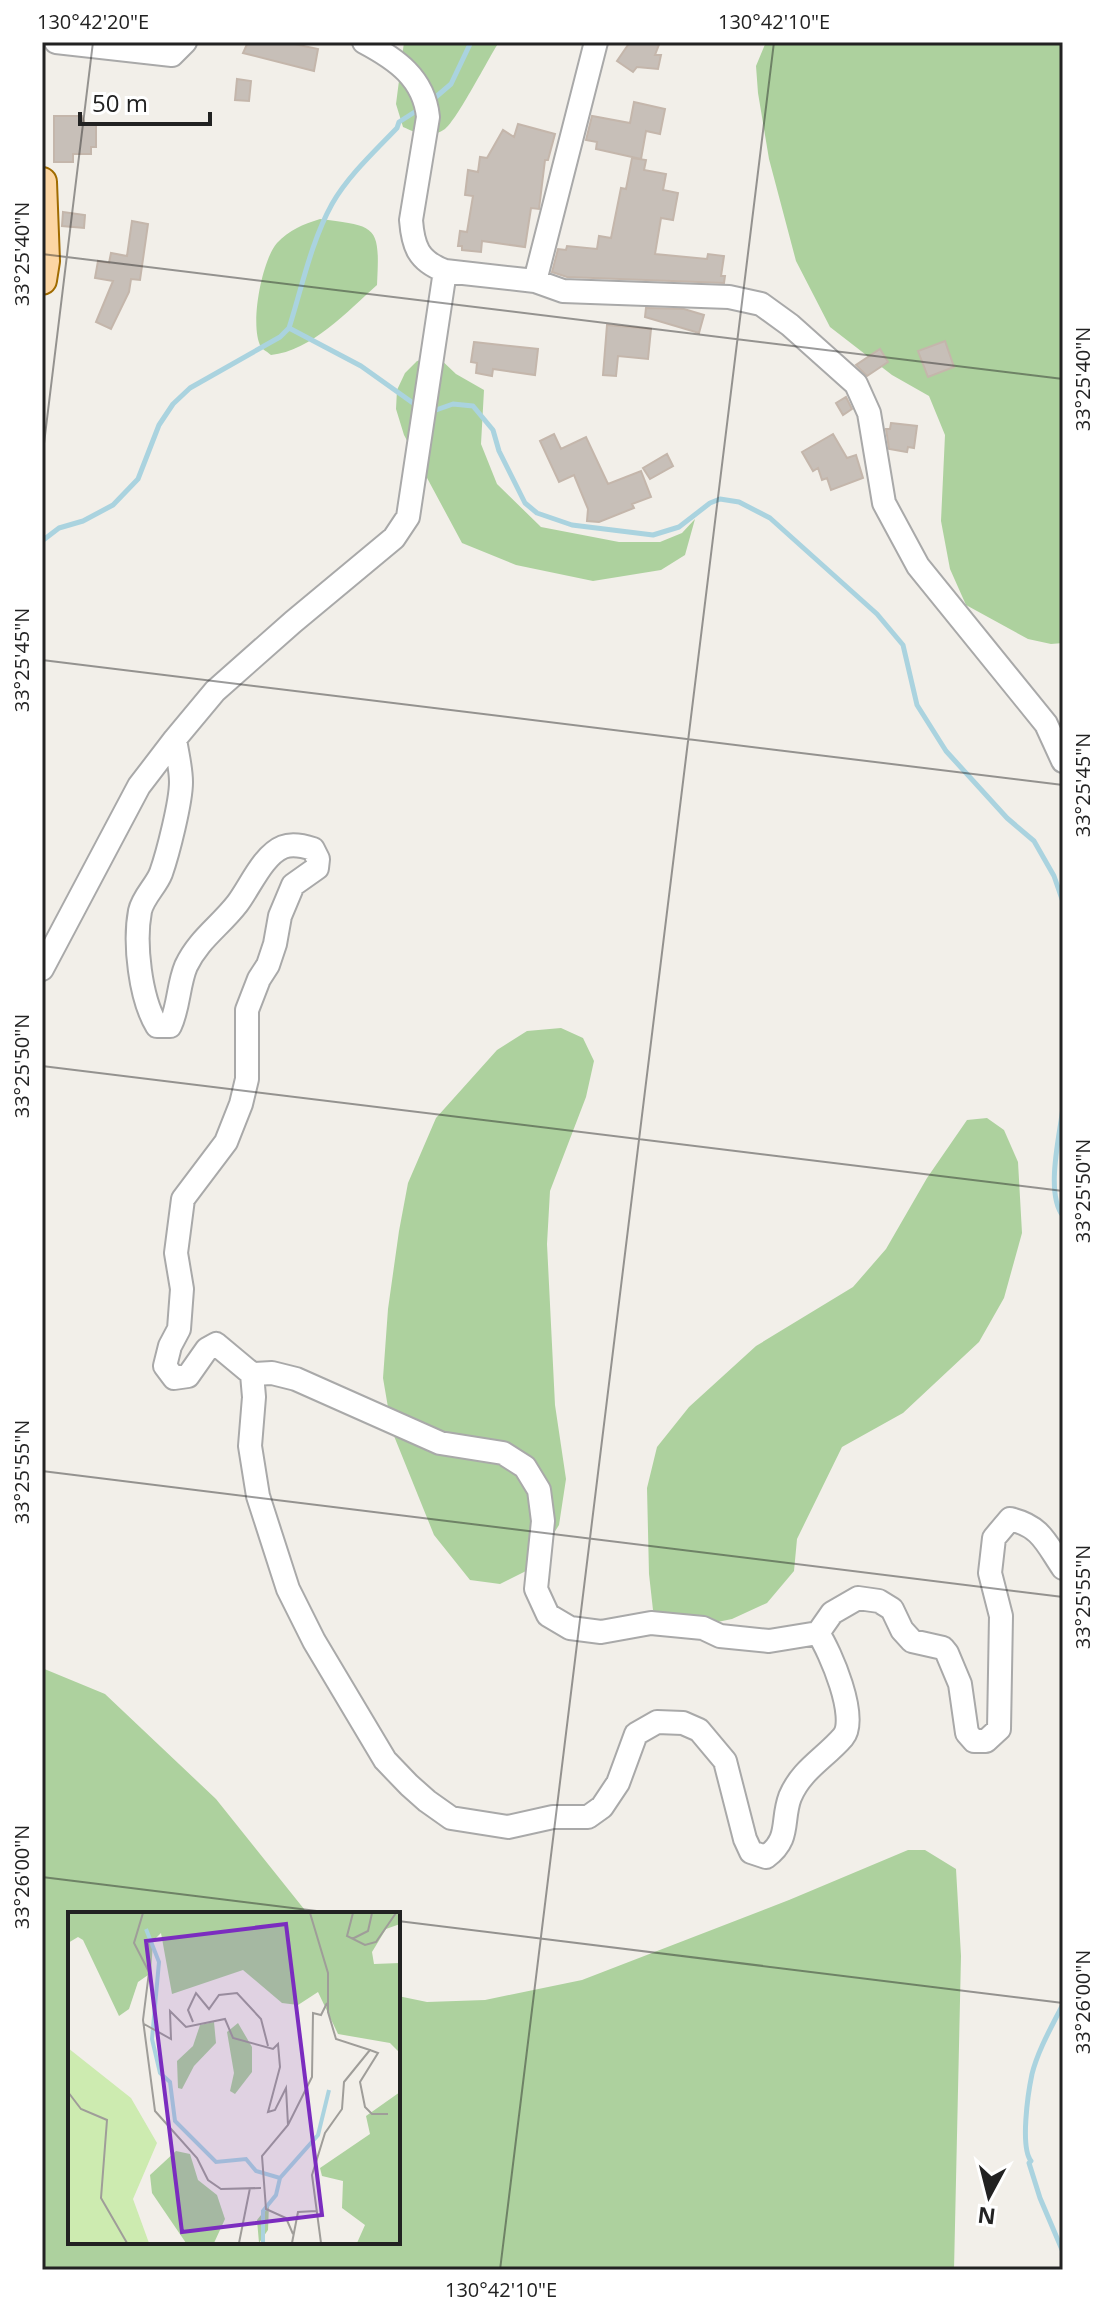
<svg xmlns="http://www.w3.org/2000/svg" width="1105" height="2312" font-family="'Open Sans',sans-serif">
<style>
.forest{fill:#add19e}
.lines{fill:none;stroke-linecap:round;stroke-linejoin:round}
.stream{stroke:#aad3df;stroke-width:5}
.building{fill:#c7bfb8;stroke:#c4b6ab;stroke-width:2}
.minor-casing{stroke:#a9a9a9;stroke-width:26}
.major-casing{stroke:#a06b00;stroke-width:32}
.minor{stroke:#fff;stroke-width:22}
.major{stroke:#fcd6a4;stroke-width:28}
.ticks{fill:none;stroke:#222;stroke-width:2;stroke-opacity:0.45}
.inset-river{fill:none;stroke:#aad3df;stroke-width:4}
.inset-road{fill:none;stroke:#9f9d99;stroke-width:2}
.view{fill:#7b2cbf;fill-opacity:0.15;stroke:#7b2cbf;stroke-width:4}
.inset-edge{fill:none;stroke:#222;stroke-width:4}
.neatline{fill:none;stroke:#222;stroke-width:3}
.ticks-label{font-size:20px;text-anchor:middle;fill:#222}
</style>
<rect width="100%" height="100%" fill="#f2efe9"/>
<path class="forest" d="M404,42H499C488,59 457,120 445,129C431,139 416,133 403,127L396,104Z
M766,42H1063V643L1051,644L1028,639L966,605L950,569L941,521L945,435L929,396L892,375L830,327L796,261L769,159L758,93L756,66Z
M320,219C378,226 380,226 377,285C348,311 311,351 271,355C269,353 262,349 261,347C249,326 262,260 277,243C289,230 304,224 320,219Z
M437,356L456,374L484,390L481,444L497,484L541,527L619,542H660L682,533L695,519L685,555L661,570L593,581L516,565L462,543L404,435L396,409L397,390L405,373L417,361Z
M561,1028L583,1038L594,1061L586,1097L550,1191L547,1244L555,1405L566,1479L559,1525L532,1568L500,1584L470,1580L434,1535L392,1431L383,1378L388,1309L399,1231L408,1183L436,1118L497,1050L527,1031Z
M987,1118L1004,1130L1018,1162L1022,1233L1004,1298L979,1342L903,1413L842,1447L797,1539L794,1571L767,1603L732,1619L698,1626L667,1624L653,1610L649,1574L647,1488L657,1447L689,1407L756,1346L853,1287L886,1249L927,1178L967,1120Z
M42,1668L105,1694L216,1799L308,1914H70V2242H398V1996L427,2002L485,2000L582,1980L789,1900L908,1850H925L956,1869L961,1956L954,2270H42Z"/>
<g class="lines">
<path class="stream" d="M430,102L451,84L471,42
M289,328L361,366L420,408
M430,409L436,410L453,404L473,406L493,430L499,451L525,503L537,513L572,525L653,535L679,527L710,503L720,499L739,502L770,518L877,614L903,645L917,705L946,751L1007,818L1034,841L1054,876L1063,902
M42,541L59,528L83,521L113,505L138,479L159,425L173,404L190,388L280,337L289,328C302,287 311,242 332,204C348,176 374,152 397,128L399,122L421,108
M1063,1107C1060,1135 1045,1193 1063,1216
M1063,2004C1052,2026 1038,2050 1032,2074C1028,2093 1020,2147 1031,2161L1029,2163L1040,2198L1063,2252"/>
</g>
<path class="building" d="M248,42H285L318,49L314,71L243,53Z
M630,42H660L655,55H661L658,69L637,67L633,72L617,61Z
M237,79L251,81L249,101L235,100Z
M634,102L665,109L660,134L646,131L641,159L596,149L597,142L586,140L592,116L630,123Z
M54,116H82L85,124H96V147H91V154H73V162H54Z
M518,124L555,134L548,160H545L539,209L531,208L525,247L482,241L481,252L462,250V246H458L460,231L467,232L473,196L465,195L468,170L478,172L480,157L487,158L503,130L514,137Z
M632,158L646,160L644,170L666,174L663,190L678,193L673,220L661,218L655,254L707,259L708,254L724,256L721,276H725L724,283L567,277L552,272L558,249L566,250L567,246L597,249L599,236L611,238L621,188L626,189Z
M63,212L85,215L84,228L62,226Z
M132,221L148,224L140,280L131,279L129,292L111,329L96,322L113,281L95,278L98,261L109,263L111,253L127,256Z
M646,308L684,309L704,315L699,333L645,317Z
M607,325L651,329L648,359L618,356L616,376L603,375Z
M945,341L954,367L928,377L918,351Z
M474,342L538,349L535,375L493,369L492,376L476,373L477,363L471,362Z
M880,349L888,362L867,376L856,365Z
M846,397L852,409L843,415L836,403Z
M891,423L917,426L914,448L908,447L907,452L889,449L886,429H890Z
M554,434L561,449L586,437L608,484L641,471L651,497L632,504L634,508L599,522L587,521L588,509L574,475L559,482L540,441Z
M833,434L847,458L856,455L863,478L831,490L827,478L822,480L818,468L813,471L802,452Z
M667,454L673,466L650,479L643,468Z"/>
<g class="lines">
<g class="minor-casing">
<path id="minor" d="M56,42L172,55L185,42
M364,42C396,59 424,78 428,117L411,220C413,246 418,261 445,271L535,281L563,291L729,297L761,304L790,325L856,384L869,413L884,503L918,566L1046,724L1063,761
M535,281L596,42
M175,739C177,753 181,768 181,782C181,802 168,853 161,873C156,886 143,897 140,911C134,943 140,998 157,1026H170C179,1007 178,985 186,966C198,940 220,926 237,904C250,887 263,855 283,847C293,843 304,846 313,849L318,859L317,868L293,885L280,916L275,944L268,965L259,979L247,1010V1079L241,1104L226,1142L183,1199L176,1253L182,1289L179,1329L170,1346L165,1366L174,1378L188,1376L207,1349L216,1344L252,1374L272,1373L296,1379L440,1443L503,1453L525,1467L539,1490L543,1521L536,1589L548,1615L570,1628L601,1632L651,1623L703,1628L720,1636L769,1641L818,1633L832,1613L858,1598L879,1601L892,1609L902,1630L912,1641L943,1648L947,1653L960,1684L967,1733L974,1741H986L999,1729L1001,1616L990,1573L994,1538L1010,1519C1041,1526 1046,1543 1063,1568
M42,969L139,786L175,739L215,691L293,622L394,538L408,517L445,271
M252,1374L254,1397L250,1446L258,1496L288,1589L314,1641L385,1760L409,1785L427,1801L451,1818L508,1827L553,1817H588L602,1807L618,1783L636,1734L657,1722L683,1723L699,1730L725,1761L745,1839L751,1852L766,1857C791,1839 781,1821 790,1797C801,1770 825,1758 843,1737C859,1718 830,1651 818,1633"/>
</g>
<g class="major-casing">
<path id="major" d="M42,182L45,261L42,280"/>
</g>
<use href="#minor" class="minor"/>
<use href="#major" class="major"/>
</g>
<path class="ticks" d="M42,254L1063,379M42,460L93,42M42,660L1063,785M42,1066L1063,1191M42,1471L1063,1597M42,1877L341,1914M398,1921L1063,2003M500,2270L774,42"/>
<g transform="translate(68 1912)">
<rect width="332" height="332" fill="#f2efe9"/>
<path d="M0,136L63,186L89,231L65,287L81,331H0Z" fill="#cdebb0"/>
<path d="M0,1H332V12L318,17L304,40L306,52L332,51V141L322,131L270,122L250,80L230,93L214,91L175,58L104,82L93,21L85,29L83,61L70,70L61,97L51,104L15,28L10,25L0,31ZM146,110L148,131L126,154L114,177L110,176L109,149L125,134L132,113ZM170,111L184,135V160L167,182L162,179L166,161L159,120ZM332,180V331H289L297,313L274,296L275,269L254,264L252,256L302,222L298,204ZM108,239L122,242L130,268L149,283L157,307L146,331H118L84,281L82,263ZM201,293L200,318L191,331L189,308Z" fill="#add19e"/>
<path class="inset-river" d="M78,17L91,50L84,127L92,161L102,170L107,209L148,250L178,247L188,259L212,266M195,331V299L208,283L212,266L250,223L261,178"/>
<path class="inset-road" d="M75,1L66,31L81,60L75,108L87,199L129,246L140,268L153,277L193,276M242,1L260,61V100L268,127L302,138L276,170L274,197L257,221L244,263L253,331M285,1L279,24L297,33L308,30L328,1M284,27L300,19L304,1M125,110L120,98L128,81L141,97L151,83L169,81L193,107L200,134M76,112L103,127L102,99L118,115L157,107L165,126L205,137L210,132L212,155L200,200L207,198L218,176L220,213M302,138L310,141L292,170L297,195L304,202H320M0,180L13,197L39,208L33,286L59,331M225,322L218,306L198,297L194,244L220,213L244,165L245,101L253,103L259,91M171,331L182,276M224,331L230,300L248,299"/>
<path class="view" d="M218,12L254,303L114,320L78,29Z"/>
<rect width="332" height="332" class="inset-edge"/>
</g>
<rect width="1105" height="2312" fill="none" stroke="#ffffff" stroke-width="88"/>
<g transform="translate(989 2196) rotate(187)" stroke="#ffffff" stroke-width="6" paint-order="stroke">
<path d="M0-6L14 30L0 20L-14 30Z" fill="#222222"/>
<text y="-12" font-size="22" font-weight="bold" text-anchor="middle" fill="#222222">N</text>
</g>
<path d="M80 112v12h130v-12" fill="none" stroke="#222222" stroke-width="4"/>
<text x="92" y="112" font-size="24" fill="#222222" stroke="#ffffff" stroke-width="6" paint-order="stroke">50 m</text>
<rect x="44" y="44" width="1017" height="2224" class="neatline"/>
<g class="ticks-label">
<text x="93" y="29">130°42'20"E</text>
<text x="774" y="29">130°42'10"E</text>
<text transform="translate(22 254) rotate(-90)" y="7">33°25'40"N</text>
<text transform="translate(1083 379) rotate(-90)" y="7">33°25'40"N</text>
<text transform="translate(22 660) rotate(-90)" y="7">33°25'45"N</text>
<text transform="translate(1083 785) rotate(-90)" y="7">33°25'45"N</text>
<text transform="translate(22 1066) rotate(-90)" y="7">33°25'50"N</text>
<text transform="translate(1083 1191) rotate(-90)" y="7">33°25'50"N</text>
<text transform="translate(22 1472) rotate(-90)" y="7">33°25'55"N</text>
<text transform="translate(1083 1597) rotate(-90)" y="7">33°25'55"N</text>
<text transform="translate(22 1877) rotate(-90)" y="7">33°26'00"N</text>
<text transform="translate(1083 2002) rotate(-90)" y="7">33°26'00"N</text>
<text x="501" y="2297">130°42'10"E</text>
</g>
</svg>
